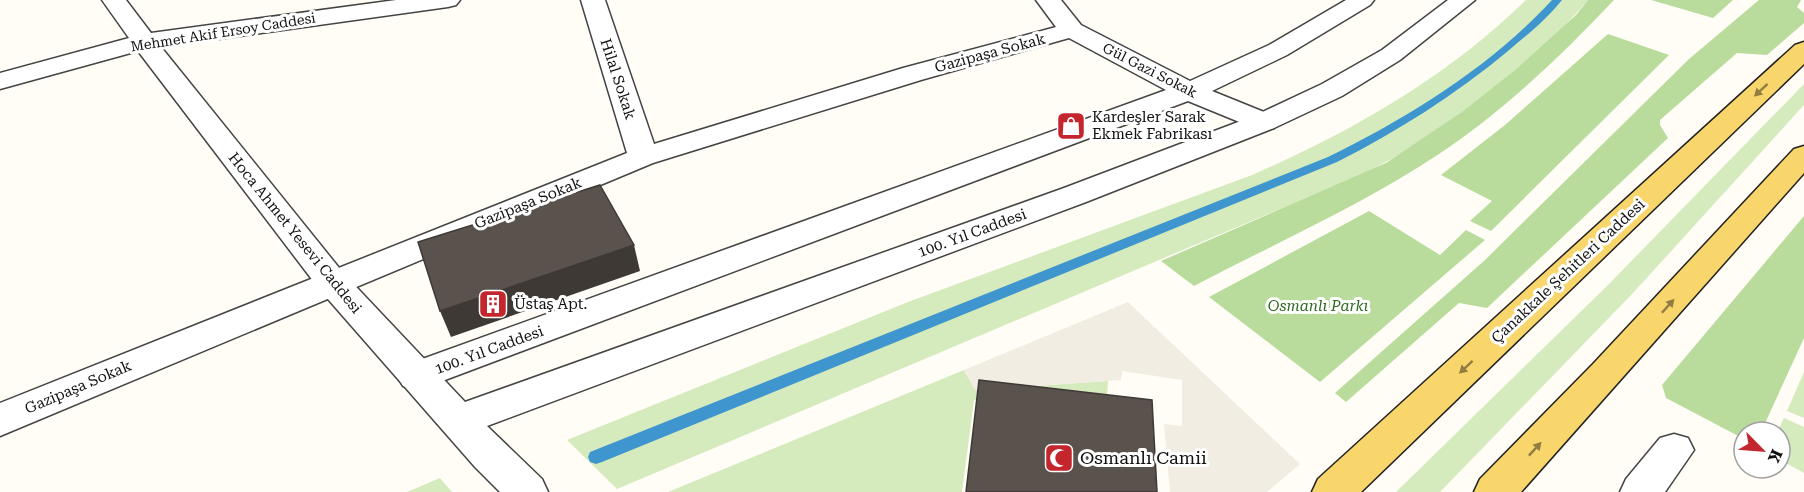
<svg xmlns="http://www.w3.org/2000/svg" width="1804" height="492" font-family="'Roboto Serif',serif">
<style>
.green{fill:#d5ebbd}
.forest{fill:#b9dc9c}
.plaza{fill:#f1ede2}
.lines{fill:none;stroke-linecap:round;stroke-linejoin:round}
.stream{fill:#3f96cf;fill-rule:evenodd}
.minor-casing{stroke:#444;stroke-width:3}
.tertiary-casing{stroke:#444;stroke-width:3}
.primary-casing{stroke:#222;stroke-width:3}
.minor{fill:#fff;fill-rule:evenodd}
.tertiary{fill:#fff;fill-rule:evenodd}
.primary{fill:#f9d66b;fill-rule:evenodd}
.shaded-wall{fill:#3f3936}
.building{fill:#5a524d;stroke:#3f3936;stroke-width:1.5}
.oneway{fill:#917d42}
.labels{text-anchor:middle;stroke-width:6;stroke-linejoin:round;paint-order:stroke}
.far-street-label{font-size:14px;fill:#111;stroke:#fff}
.street-label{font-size:15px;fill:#111;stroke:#fff}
.poi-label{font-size:15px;fill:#111;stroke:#fff;text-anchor:start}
.park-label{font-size:15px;font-style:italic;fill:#2f6b1f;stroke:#fff}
.near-poi-label{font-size:18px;fill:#111;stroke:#fff;text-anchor:start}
</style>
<rect width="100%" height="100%" fill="#fffdf5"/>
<path class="green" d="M1526,0H1588C1535,62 1438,138 1365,173L617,489L567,440L908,302L1252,175C1353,131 1447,77 1526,0Z
M1804,84V105L1633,293L1440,492H1396L1607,286Z
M964,370L975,390L1108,381L1106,413L974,400L962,492H668Z
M1804,372V418L1787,411Z
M1784,418L1804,427V473L1780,460V432H1777Z
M440,478L452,492H407Z"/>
<path class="forest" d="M1588,0H1614C1561,56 1504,111 1439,154C1362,205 1276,243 1194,286L1161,261L1386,163L1462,112L1514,71L1576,15Z
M1651,0H1733L1713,18Z
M1759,0H1801L1797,7L1804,13V23L1767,55L1737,53L1660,120V125L1668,138L1487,308L1459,303L1346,402L1335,393L1485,260L1689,59Z
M1608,34L1669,55L1491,231L1470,221L1492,201L1441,175L1505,125Z
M1369,211L1440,255L1466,230L1485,240L1320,382L1209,297Z
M1804,216V338L1761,432H1744V439L1666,398L1662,385Z"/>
<path class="plaza" d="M1128,302L1300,464L1267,492H1170L1164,424L1182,426V380L1122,371L1121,380L975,390L964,370Z"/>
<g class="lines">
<path class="stream" d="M1552,0H1562C1547,19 1527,35 1508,51C1455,95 1398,131 1337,162L602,462L596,464L590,462L588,457L590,452L1328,157C1409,117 1490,67 1552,0Z"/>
<g class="minor-casing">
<path id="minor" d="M581,0H605L654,144L903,68L1056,27L1036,0H1061L1081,25L1190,81L1269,45L1346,0H1374L1370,5L1287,55L1212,91L1274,116L1278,122L1274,128L1264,130L1254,128L1188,101L429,386L416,390L403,386L397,376L403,366L1166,90L1069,38L921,80L653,163L0,436V403L627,153Z
M1674,434L1688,438L1694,450L1665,492H1620L1626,479L1660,438Z"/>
</g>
<g class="tertiary-casing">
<path id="tertiary" d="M102,0H126L151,33L396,0H460L456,5L448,7L161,47L344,274L465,402L1064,188L1254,116L1322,84L1382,50L1448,0H1475L1400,60L1342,96L1274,128L1086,202L487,426L542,479L548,492H500L475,467L320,290L138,51L0,89V73L129,38Z"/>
</g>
<g class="primary-casing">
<path id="primary" d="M1804,42V64L1361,492H1312L1318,479L1795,45Z
M1804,146V173L1521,492H1474L1480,479L1593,364L1794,149Z"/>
</g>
<use href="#minor" class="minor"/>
<use href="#tertiary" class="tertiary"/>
<use href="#primary" class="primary"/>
</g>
<path class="shaded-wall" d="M634,245L640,271L451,337L440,311Z"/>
<path class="building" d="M600,185L634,245L440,311L418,242Z
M979,380L1152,400L1157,492H966Z"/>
<defs><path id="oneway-solid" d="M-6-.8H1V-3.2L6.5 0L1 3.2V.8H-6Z" transform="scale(1.5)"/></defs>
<g class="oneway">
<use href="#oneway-solid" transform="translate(1761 90) rotate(137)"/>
<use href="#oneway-solid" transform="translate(1668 306) rotate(-48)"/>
<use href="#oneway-solid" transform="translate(1466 367) rotate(137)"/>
<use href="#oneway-solid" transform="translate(1535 449) rotate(-47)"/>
</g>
<defs>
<g id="shop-square" transform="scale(1.5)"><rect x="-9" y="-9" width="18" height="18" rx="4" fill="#c4262e" stroke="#fff"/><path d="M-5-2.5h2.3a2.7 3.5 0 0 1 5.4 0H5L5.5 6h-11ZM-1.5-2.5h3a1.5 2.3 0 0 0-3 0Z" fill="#fff"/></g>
<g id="building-square" transform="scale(1.5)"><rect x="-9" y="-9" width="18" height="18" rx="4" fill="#c4262e" stroke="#fff"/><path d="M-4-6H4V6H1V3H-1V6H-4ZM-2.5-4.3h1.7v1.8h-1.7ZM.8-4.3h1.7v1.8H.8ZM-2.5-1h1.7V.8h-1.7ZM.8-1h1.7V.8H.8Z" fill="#fff"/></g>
<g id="mosque-square" transform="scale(1.5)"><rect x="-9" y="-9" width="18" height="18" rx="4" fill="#c4262e" stroke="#fff"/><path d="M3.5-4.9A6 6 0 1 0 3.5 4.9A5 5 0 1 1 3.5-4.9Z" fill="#fff"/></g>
</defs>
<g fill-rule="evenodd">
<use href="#shop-square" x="1071" y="126"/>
<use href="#building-square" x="493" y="304"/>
<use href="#mosque-square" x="1059" y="458"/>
</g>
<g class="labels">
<g class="far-street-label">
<text transform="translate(223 32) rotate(-9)" y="5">Mehmet Akif Ersoy Caddesi</text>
<text transform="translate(1150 70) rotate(27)" y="5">Gül Gazi Sokak</text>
</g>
<g class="street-label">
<text transform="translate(990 53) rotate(-15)" y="5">Gazipaşa Sokak</text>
<text transform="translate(618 79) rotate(72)" y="5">Hilal Sokak</text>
<text transform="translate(528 203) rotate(-22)" y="5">Gazipaşa Sokak</text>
<text transform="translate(295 233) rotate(51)" y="5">Hoca Ahmet Yesevi Caddesi</text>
<text transform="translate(972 233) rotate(-20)" y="5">100. Yıl Caddesi</text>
<text transform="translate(1568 271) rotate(-43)" y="5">Çanakkale Şehitleri Caddesi</text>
<text transform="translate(489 350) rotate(-20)" y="5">100. Yıl Caddesi</text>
<text transform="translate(78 387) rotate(-23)" y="5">Gazipaşa Sokak</text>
</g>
<g class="poi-label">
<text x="1092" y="122">Kardeşler Sarak<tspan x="1092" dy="17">Ekmek Fabrikası</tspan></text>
<text x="514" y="309">Üstaş Apt.</text>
</g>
<g class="park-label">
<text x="1318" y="311">Osmanlı Parkı</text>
</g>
<g class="near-poi-label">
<text x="1080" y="464">Osmanlı Camii</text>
</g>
</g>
<g transform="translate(1762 450) rotate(115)"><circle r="28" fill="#ffffff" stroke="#a0a0a0" stroke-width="1.5"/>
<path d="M0-4.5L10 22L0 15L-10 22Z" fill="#c4262e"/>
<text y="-9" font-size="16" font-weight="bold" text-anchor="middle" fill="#111111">K</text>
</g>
</svg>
